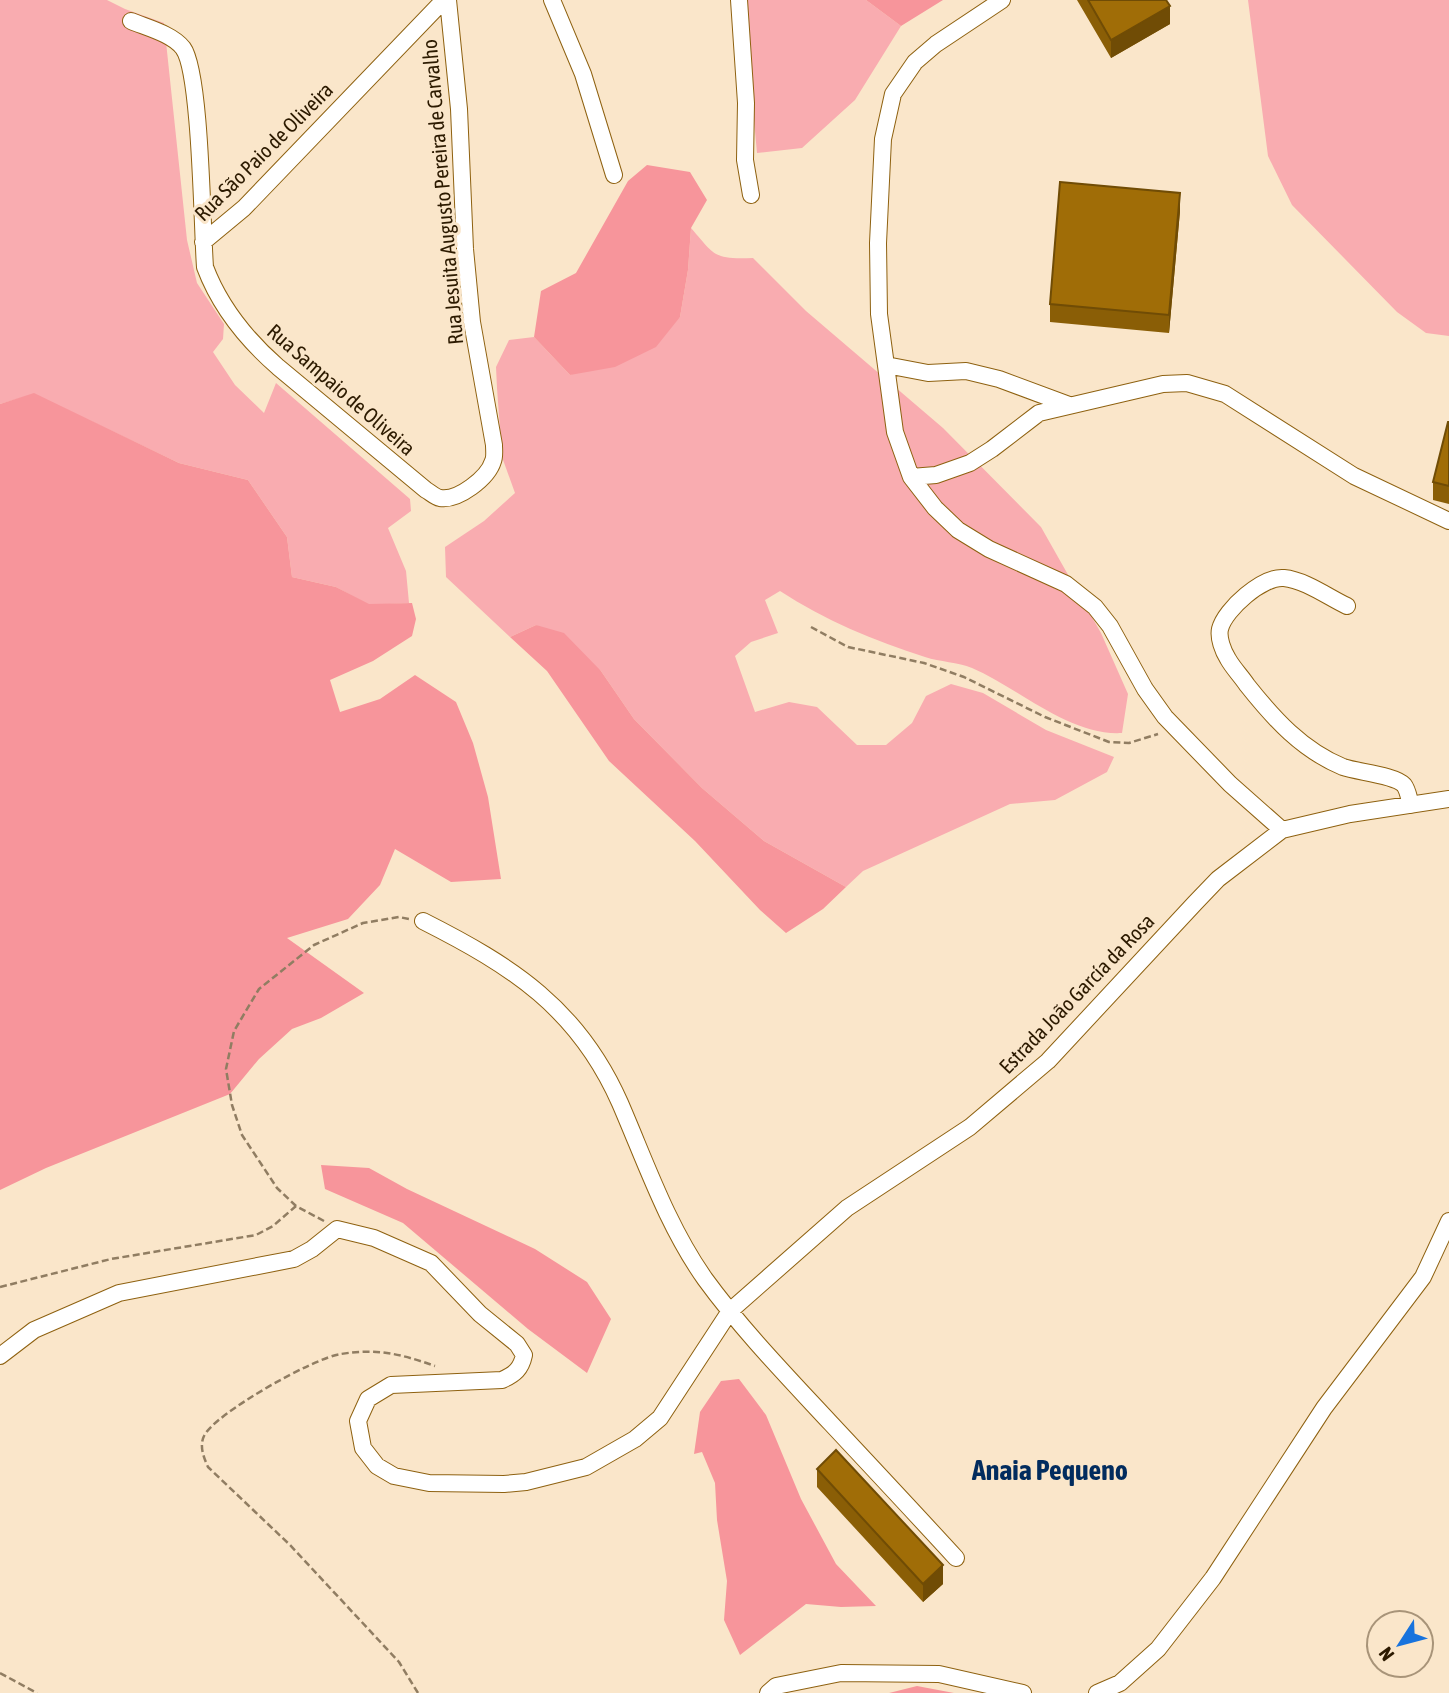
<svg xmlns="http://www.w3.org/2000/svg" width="1449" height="1693" font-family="'Asap Condensed',sans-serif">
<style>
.green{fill:#f9acb0}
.forest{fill:#f7959b}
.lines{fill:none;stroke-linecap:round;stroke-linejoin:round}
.minor-casing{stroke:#8e6110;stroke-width:18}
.path{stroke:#907d62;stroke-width:2.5;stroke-dasharray:7 3.5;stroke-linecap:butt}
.minor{stroke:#fff;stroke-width:16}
.wall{fill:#8a5e06}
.shaded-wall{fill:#704c05}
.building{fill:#a06d07;stroke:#704c05;stroke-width:2}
.labels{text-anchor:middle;stroke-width:6;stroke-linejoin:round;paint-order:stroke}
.street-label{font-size:21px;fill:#2c1a00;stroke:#fae6ca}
.district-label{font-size:28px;font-weight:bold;fill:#022c5e;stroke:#fae6ca}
</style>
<rect width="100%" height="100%" fill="#fae6ca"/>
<path class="green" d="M0,0H107L125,9L164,23L187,240L197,283L224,324L223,339L213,352L235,385L264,413L276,383L410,499L411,511L388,528L406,571L409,603L369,605L336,587L292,577L287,537L248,480L179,463L34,394L0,404Z
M743,0H866L901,26L855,100L802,148L757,153Z
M1248,0H1449V336L1426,333L1397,312L1292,205L1268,156Z
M691,228C716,257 714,259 753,258L806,311L943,428L1041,527L1101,633L1128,694L1122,733C1069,736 1019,688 972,668C958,662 940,662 925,657C875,641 824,620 780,591L765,600L778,633L751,642L735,656L755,712L789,702L817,707L857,745H886L912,723L926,696L951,684L983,693L1046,730L1114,757L1107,772L1055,800L1010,804L863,871L846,887L764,841L702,788L634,719L601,671L536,625L510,637L446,577L445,547L484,521L515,493L502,457L497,388L496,367L509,340L534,337L570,375L680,317L688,270Z"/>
<path class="forest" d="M866,0H943L901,26Z
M647,165L690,172L707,200L691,228L688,270L680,317L656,347L615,367L570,375L534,337L541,291L576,273L628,181Z
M34,393L179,463L248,480L287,537L292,577L336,587L369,604L412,603L416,619L412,636L373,661L330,680L340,712L380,699L415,675L456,702L473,743L488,797L501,879L451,882L395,849L380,885L348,919L287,938L364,993L321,1018L292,1029L259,1059L230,1094L46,1168L0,1190V404Z
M536,625L564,633L601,671L634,719L702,788L764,841L846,887L823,909L786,933L760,910L695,841L609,761L547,671L510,637Z
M321,1165L369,1168L407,1189L535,1249L587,1282L611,1319L587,1373L528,1329L403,1223L325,1189Z
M739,1379L766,1415L801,1499L836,1564L876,1606L841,1607L806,1604L740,1655L724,1620L727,1581L717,1520L715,1483L702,1452L694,1454L700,1412L721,1381Z
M917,1686L954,1693H889Z"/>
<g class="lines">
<g class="minor-casing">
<path id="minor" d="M552,0L583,74L614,175
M739,0L746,103L745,160L751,195
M1002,0L936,44L915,62L893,94L883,139L878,243L879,314L895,432L911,477L935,508L958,530L989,549L1066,584L1095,607L1110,626L1145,689L1165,717L1230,784L1282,830
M131,21C148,28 172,34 183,48C201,72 202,228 205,267C220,307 246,339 278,367L426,490C430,492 435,497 440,498C458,501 488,478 493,461C495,457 494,450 494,445L472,322L465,249L459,109L448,0
M203,242L244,208L444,0
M886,365L928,373L966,371L999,379L1069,405
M911,477L936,475L970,463L992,449L1039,413L1163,384L1187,383L1225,394L1354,476L1449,521
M1347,606C1328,597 1305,580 1284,578C1263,576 1225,609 1220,629C1218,638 1223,651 1228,659C1233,668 1241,676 1247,685C1274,719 1302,750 1343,767C1357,772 1395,775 1404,785C1408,790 1409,799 1411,805
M423,921C512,966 578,1008 620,1103C646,1163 667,1225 705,1279C740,1327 782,1371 823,1415C867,1462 912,1510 956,1558
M0,1356L34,1330L119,1293L294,1259L312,1249L337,1229L374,1238L431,1263L480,1314L517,1344L524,1355C521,1369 515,1374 502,1380L391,1385L368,1399L358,1421L363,1448L377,1466L394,1476L429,1483L504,1484L526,1482L586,1467L635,1439L660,1418L730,1311L847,1208L970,1127L1048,1061L1195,903L1218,879L1282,830L1350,814L1449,799
M768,1693L776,1686L841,1673L939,1674L1023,1693
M1097,1693L1120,1683L1158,1649L1213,1578L1324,1408L1423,1277L1449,1221"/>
</g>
<path class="path" d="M811,627L848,647L924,663L964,677L1045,717L1109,742L1129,743L1158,734
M324,1221L296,1206L277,1188L242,1135L232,1105L226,1069L234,1031L259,989L314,945L363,923L399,917L409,919
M0,1287L111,1259L256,1235L273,1226L296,1206
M0,1673L37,1693
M418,1693L399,1662L290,1545L208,1467C204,1458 199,1446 204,1436C214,1414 315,1357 341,1354C377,1348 401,1354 435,1366"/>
<use href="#minor" class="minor"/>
</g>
<path class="wall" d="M1077,0H1166L1170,24L1111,58Z
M1180,211L1169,333L1050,322V304Z
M1449,422V504L1433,500V482Z
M817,1469L943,1584L923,1602L817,1487Z"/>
<path class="shaded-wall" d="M1170,6V24L1111,58V40Z
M1180,193V211L1169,333V315Z
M943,1565V1584L923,1602V1584Z"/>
<path class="building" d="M1088,0H1166L1170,6L1111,40Z
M1060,182L1180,193L1169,315L1050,304Z
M1448,422H1449V486L1433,482Z
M836,1450L943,1565L923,1584L817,1469Z"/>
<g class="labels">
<g class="street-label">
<text transform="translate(264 152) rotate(-45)" y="7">Rua São Paio de Oliveira</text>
<text transform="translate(443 192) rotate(-95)" y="7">Rua Jesuita Augusto Pereira de Carvalho</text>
<text transform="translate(341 390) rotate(41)" y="7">Rua Sampaio de Oliveira</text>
<text transform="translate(1077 994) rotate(-46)" y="7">Estrada João García da Rosa</text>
</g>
<g class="district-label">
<text x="1050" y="1480">Anaia Pequeno</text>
</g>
</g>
<g transform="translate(1400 1644) rotate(234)"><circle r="33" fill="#fae6ca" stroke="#a89479" stroke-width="2"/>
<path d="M0-5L12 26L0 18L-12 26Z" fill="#1873dd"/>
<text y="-10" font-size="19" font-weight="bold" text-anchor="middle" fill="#2c1a00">N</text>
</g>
</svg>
